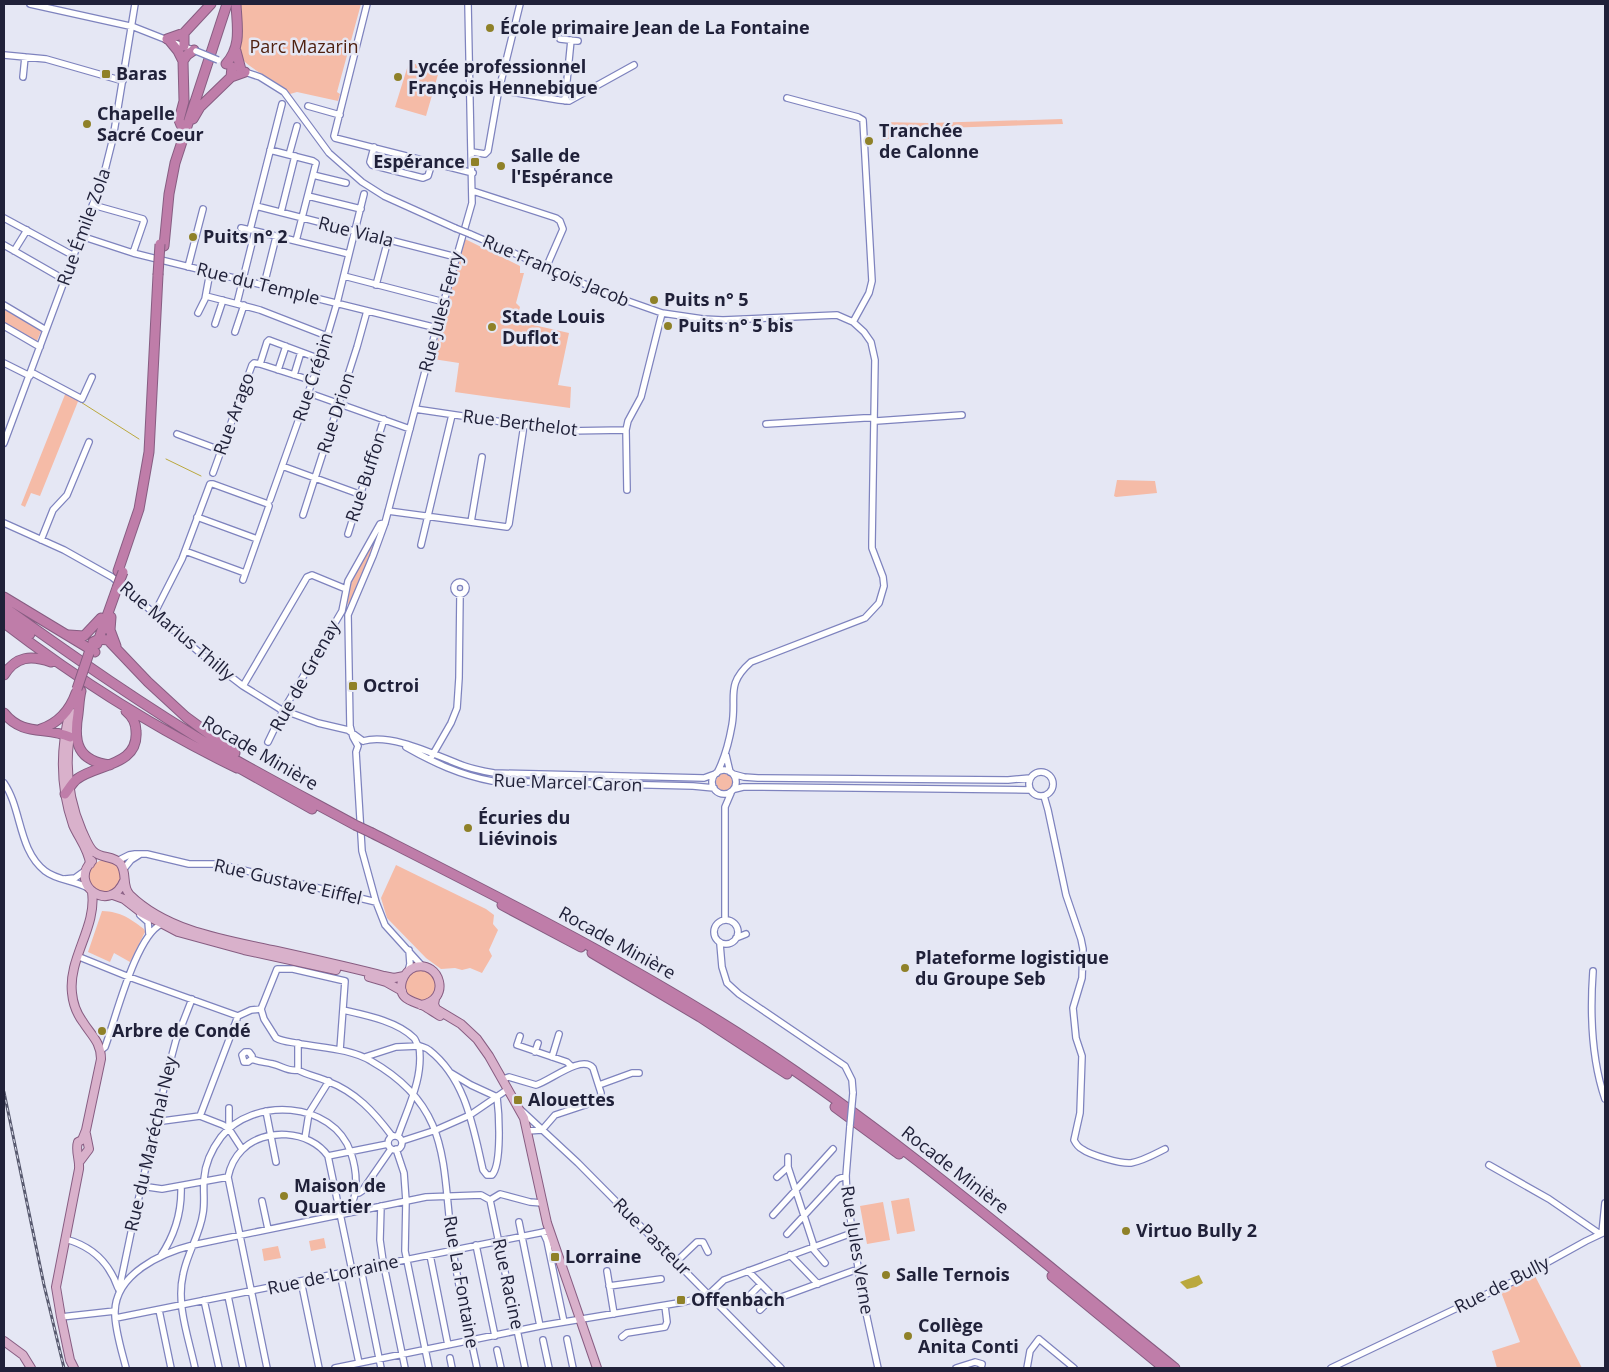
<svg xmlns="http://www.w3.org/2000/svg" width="1609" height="1372" font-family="'Open Sans',sans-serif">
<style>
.green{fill:#f5bba7}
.water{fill:#baa83d}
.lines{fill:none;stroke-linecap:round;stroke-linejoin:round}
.stream{stroke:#baa83d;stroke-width:1}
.minor-casing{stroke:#7e83be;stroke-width:8}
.major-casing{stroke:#875d82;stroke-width:10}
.highway-casing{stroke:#875d82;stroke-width:11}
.minor{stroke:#fff;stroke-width:5.5}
.major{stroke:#d9b1cb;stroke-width:8}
.highway{stroke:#bf7da9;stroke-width:9}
.rail-casing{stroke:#585a6f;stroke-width:3}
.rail{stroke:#e5e7f4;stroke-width:1;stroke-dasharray:4;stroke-linecap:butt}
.minor-bridge-casing{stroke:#7e83be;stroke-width:8;stroke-linecap:butt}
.highway-bridge-casing{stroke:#875d82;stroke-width:11;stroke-linecap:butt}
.minor-bridge{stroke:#fff;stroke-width:5.5}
.highway-bridge{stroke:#bf7da9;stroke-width:9}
.poi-dot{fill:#8f8128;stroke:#e5e7f4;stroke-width:2}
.labels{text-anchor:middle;stroke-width:5;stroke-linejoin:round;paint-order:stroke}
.poi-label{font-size:18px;font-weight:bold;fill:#202139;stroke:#e5e7f4;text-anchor:start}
.park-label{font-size:18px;fill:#4f2110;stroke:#e5e7f4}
.street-label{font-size:18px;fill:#202139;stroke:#e5e7f4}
</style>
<rect width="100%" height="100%" fill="#e5e7f4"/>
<path class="green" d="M241,4H361L337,92L340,94L338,101L297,92L290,94C275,78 254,73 240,57L242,32Z
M409,62L439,71L426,116L395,107Z
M1062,119L1063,124L943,128L929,127L899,137L883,140L881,122L929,123Z
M465,239L520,266V273H524L516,303L520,307L516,321L569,333L558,385L571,387L570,408L455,392L459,363L433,359Z
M4,305L43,327L36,343L4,324Z
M66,392L79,399L40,496L31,493L25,507L21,505Z
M1117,480L1155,481L1157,493L1116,497L1114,496Z
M381,528C375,543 356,599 346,606L349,582Z
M716 782a9 9 0 1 1 18 0a9 9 0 1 1-18 0Z
M89 876a16 16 0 1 1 32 0a16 16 0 1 1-32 0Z
M396,865L486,909L494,915L493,924L498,930L489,950L492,956L482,973L470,968L462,970L455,968L441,969L426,958L387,918L381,898Z
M102,911C122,912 129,918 144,929L145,932L130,962L114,953L110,962L88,952Z
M405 986a16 16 0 1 1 32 0a16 16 0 1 1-32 0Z
M909,1198L915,1231L897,1234L891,1201Z
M883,1202L890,1240L867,1244L860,1206Z
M324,1238L326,1248L311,1251L309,1241Z
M278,1246L281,1258L264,1261L262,1249Z
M1534,1274L1582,1368H1497L1492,1351L1520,1342L1501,1292Z"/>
<path class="water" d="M1199,1275L1203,1283L1196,1287L1187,1289L1180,1282Z"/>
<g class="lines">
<path class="stream" d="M76,399L139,439
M166,459L201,476"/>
<g class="minor-casing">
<path id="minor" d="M30,4L134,27L195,51
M367,4L334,136L335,138L473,173
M560,39L578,41
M4,55L46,59L123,81
M242,71L260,77L284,92L329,153L362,182L384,196L455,228
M23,77L25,57
M499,90L559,100L569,101L634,65
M787,98L858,117L863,120L872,281L869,293L853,322
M565,101L571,40
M308,106L340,115
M374,147L370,162L372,165L423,178L428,176L432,163
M270,150L313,161L316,163L296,241
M472,152L485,154L488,151L498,94L520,4
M289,155L297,126
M313,175L346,183
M473,191L556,218L560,221L563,229L546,268
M308,196L361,209
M93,205L143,219L144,221L133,253
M256,206L456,257
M281,212L295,156
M4,218L74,256
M241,228L250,230
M250,230L282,104
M255,231L349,254
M470,234L605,293L662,313L703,319L723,320L837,315L853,322L864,332L871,342L875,360L872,542V548L883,577L884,586L879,603L865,618L751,662C725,685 737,696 732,725C729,742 725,758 717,773
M81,236L133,253L437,328
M4,245L65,280
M14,251L27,230
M188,267L203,209
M344,276L444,302
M264,285L276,237
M376,285L388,240
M206,296L260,310L327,336
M237,303L255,231L252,230
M4,305L46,330
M198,313L205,299L210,272
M215,324L223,300
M4,326L40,347
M235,332L244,305
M4,363L30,376
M260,364L267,342L269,340L320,359
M278,370L286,346
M31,372L82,399L92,377
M294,375L301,352
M309,393L410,429
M415,409L565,431L626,430
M766,424L864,418H872L876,421L962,415
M177,434L220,450
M4,443L104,174L113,138L135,4
M282,466L359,494
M213,473L252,365L254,363L260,364L313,381
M627,490L626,430L628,421L641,397L662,313
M270,500L321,357L337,303L364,194
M388,511L507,527L509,524L524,425
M303,515L357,347L367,311
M197,517L257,539
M471,522L482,457
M4,523L64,550L112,577L200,653L243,686L280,709L318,723L348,730L363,741
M348,534L384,419
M41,540L53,510L67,495L89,442
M421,545L452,415
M185,551L245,573
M454 588a6 6 0 1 1 12 0a6 6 0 1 1-12 0Z
M342,611L348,581L380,524L385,523
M154,614L182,559L210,484H213L268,504L269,506L243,580
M243,686L307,577L312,575L346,589
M363,741C391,733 433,754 459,764C471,769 482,771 494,773L704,778L715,774
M268,742L284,709L342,611
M406,747C434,763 460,775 492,781L693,786L714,788
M726,755L730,772
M432,756L451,723L457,708L459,678L460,595
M712 782a12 12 0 1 1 24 0a12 12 0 1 1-24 0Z
M1029 784a12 12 0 1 1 24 0a12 12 0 1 1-24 0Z
M733,774L744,777L758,778L1008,780L1030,778
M4,783C22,809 18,850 45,871C58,881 75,880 88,888
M735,789L743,787H759L1030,790
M1044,796L1048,810L1066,895L1081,939L1083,949L1082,978L1073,1008L1076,1038L1082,1056L1080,1113L1074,1140C1076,1144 1078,1147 1082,1149C1090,1155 1121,1164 1131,1163C1143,1161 1155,1154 1165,1149
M117,861L129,855L135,854H147L189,864H218L376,902
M123,870L131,860L139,855
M65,879L75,878L86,870
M140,915L148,922L149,934
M725,919V807L731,793
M714 932a12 12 0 1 1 24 0a12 12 0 1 1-24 0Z
M736,938L746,934
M720,944L722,967L727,983L739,994L845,1066L852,1080L853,1093
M77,956L129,977L238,1016
M423,967L385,925L376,902L362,851L356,752L358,746L353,737L350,726L348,615L373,556L385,523L438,322L472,203L468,4
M408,971L410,964L409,950
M1593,971C1590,1013 1591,1058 1605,1099
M343,1010C365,1015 397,1021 414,1038C416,1040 416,1043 418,1045C421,1047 426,1047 429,1050C466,1079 473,1127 483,1170L487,1175H492C502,1164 499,1113 497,1097L471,1085L451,1073
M238,1016L251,1010L261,1009
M520,1036L517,1045L567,1062L571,1066
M298,1043V1070C307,1075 318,1077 327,1081C356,1092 374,1112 392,1136
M101,1050L105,1047C115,1021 136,934 162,924
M340,1050L345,981L293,969H277L261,1009L264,1019L276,1038C283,1042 293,1042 301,1044C324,1048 351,1049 371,1061C454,1108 441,1168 453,1249C458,1289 469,1329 477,1368
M535,1052L538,1043
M365,1057L396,1047L419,1046C424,1077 408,1107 398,1136
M552,1057L559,1034
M252,1059L248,1062H244L242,1055L245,1052H249L252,1056V1059C259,1062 265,1062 273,1064C282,1066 288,1072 298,1070
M503,1079L509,1077L536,1085C550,1081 582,1054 593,1068L601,1093L600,1100L555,1115L542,1130L527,1131
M599,1085L632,1073H639
M266,1111L276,1162
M522,1111L578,1163L781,1368
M200,1116L238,1016
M155,1122L200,1116L223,1125L229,1129L242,1149
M850,1126L846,1176L847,1197L863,1299L878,1368
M229,1129V1108
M388 1143a7 7 0 1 1 14 0a7 7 0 1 1-14 0Z
M305,1138L309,1113L329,1081
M402,1141L436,1130L470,1115L508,1089
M396,1149L404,1173L406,1201L405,1251L429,1368
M328,1156L388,1144
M788,1157V1167L813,1243V1249L825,1263
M1489,1165L1549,1199L1600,1234
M777,1177L788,1167
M141,1186L162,1189L228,1177
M355,1192L359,1193L362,1191L391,1149
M490,1200L525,1368
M490,1200L500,1194L530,1202L542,1203
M262,1201L268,1229
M381,1206L380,1240L383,1261L405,1368
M773,1215L833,1149
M519,1222L540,1326
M543,1232L547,1241L564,1322
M1602,1233L1605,1203
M787,1234L838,1179L846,1176
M65,1239C92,1246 109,1262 118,1288
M476,1245L495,1336
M430,1255L448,1345
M790,1255L818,1284
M160,1257C175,1235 182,1212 181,1186
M676,1262L697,1242H703L708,1252
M361,1269L381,1368
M607,1271L614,1314
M748,1271L776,1299L858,1269
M340,1273L359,1363
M301,1281L319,1368
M609,1286L661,1279
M119,1290L133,1223L169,1066L176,1040L192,999
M228,1296L243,1368
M746,1299L761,1284
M204,1300L219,1368
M159,1310L171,1368
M760,1310L773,1297
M61,1317L115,1311
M116,1318L549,1231
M622,1337L627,1333L665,1327L667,1322L665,1306
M567,1339L573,1368
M543,1340L549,1368
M497,1350L501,1368
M450,1358L452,1368
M126,1368C122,1352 114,1327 115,1311C116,1274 161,1253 193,1245L426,1197L481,1195L490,1200
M195,1368C189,1339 176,1305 183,1275C187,1253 200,1235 203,1213C205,1202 203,1191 204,1179C205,1165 212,1149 221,1137C252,1097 333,1100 351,1153C355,1165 357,1181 355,1194C354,1200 350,1206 350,1212
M267,1368L228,1177C230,1167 235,1157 242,1150C264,1127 310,1130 328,1156L352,1271
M335,1368L540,1326L684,1302L707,1296L724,1280L852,1233
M956,1368L975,1362L982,1364L981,1368
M1027,1368L1030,1351L1039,1339L1074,1368
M1331,1368L1512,1282L1586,1241L1605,1232"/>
</g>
<g class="major-casing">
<path id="major" d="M70,711C60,749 60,787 73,825C78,837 89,850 90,864
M74,716C64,754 66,794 82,831C85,837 88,846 93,851C101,859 112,855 120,863C128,873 121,886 130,895C168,932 227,940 277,951C313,959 349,967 384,976L394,978L404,976
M92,861C68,884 110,915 124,881
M113,895L124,899L142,913L178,932L244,950L336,970
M369,977L386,982L402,991
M435,999L434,1004L436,1009L461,1024L477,1039L489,1056L524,1118L547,1223L597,1368
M421,1005C452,1000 440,960 415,967C409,969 404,975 402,981C397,1000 413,1001 424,1006C429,1009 435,1013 440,1016
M80,1161L89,1149L86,1134
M4,1341L23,1355L31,1368
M74,1368L70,1360L61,1317L56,1287L79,1169C80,1160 75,1150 78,1142L82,1140L86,1130L101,1059C101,1042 91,1035 83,1022C77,1014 73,1004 72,993C68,958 97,927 92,892"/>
</g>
<g class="highway-casing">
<path id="highway" d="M184,33V46
M167,39L184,33L211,4
M169,40L178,51L183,61L184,101L179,120L181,125
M236,51L241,70
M183,61L187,55L194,50
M226,64C242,46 237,26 236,4
M231,77L232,67
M193,119L200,107L231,77L245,72
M164,246L169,194L175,163L227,4
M118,571L139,509L149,452L158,275
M4,597L95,652
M4,607C74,657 144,706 218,750C263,776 309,800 355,825
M4,615L30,634
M111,617L110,630L116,646
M4,623C77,679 154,728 237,768
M69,635L84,636L101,618
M93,642L99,639L108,640L148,682L186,717L235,753
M97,644L117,588
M4,675C16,656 31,655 51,662
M81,691C79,699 79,706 78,714C73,743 78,761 110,765
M4,713C23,737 46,726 70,737
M41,729C58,723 70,710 76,693
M234,765L312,809
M65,794C69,789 72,783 77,779C97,764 139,766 136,731C136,723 132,716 126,711
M372,833C502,899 632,964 755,1044C903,1141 1037,1258 1175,1368
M502,905L581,947
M592,953L700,1017L787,1074
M835,1107L899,1154
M1052,1276L1164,1368"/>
</g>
<use href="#minor" class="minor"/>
<use href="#major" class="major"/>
<use href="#highway" class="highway"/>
<g class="rail-casing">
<path id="rail" d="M4,1092L44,1285L64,1368"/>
</g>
<use href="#rail" class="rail"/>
<g class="minor-bridge-casing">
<path id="minor-bridge" d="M196,51L218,60
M455,228L470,234
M850,1126L853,1093"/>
</g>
<g class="highway-bridge-casing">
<path id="highway-bridge" d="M158,275L160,244
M117,588L123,572
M77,689L89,653
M355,825L372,833"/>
</g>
<use href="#minor-bridge" class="minor-bridge"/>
<use href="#highway-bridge" class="highway-bridge"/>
</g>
<g class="poi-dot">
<circle cx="490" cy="28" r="5"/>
<rect x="101" y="69" width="10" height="10" rx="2.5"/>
<circle cx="398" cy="77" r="5"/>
<circle cx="87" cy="124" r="5"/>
<circle cx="869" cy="141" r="5"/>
<rect x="470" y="157" width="10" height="10" rx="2.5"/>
<circle cx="501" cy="166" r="5"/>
<circle cx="193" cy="237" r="5"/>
<circle cx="654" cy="300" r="5"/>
<circle cx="668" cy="326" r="5"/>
<circle cx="492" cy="327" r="5"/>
<rect x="348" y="681" width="10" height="10" rx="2.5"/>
<circle cx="468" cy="828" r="5"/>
<circle cx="905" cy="968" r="5"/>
<circle cx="102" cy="1031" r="5"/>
<rect x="513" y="1095" width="10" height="10" rx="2.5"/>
<circle cx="284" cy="1196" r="5"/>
<circle cx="1126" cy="1231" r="5"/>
<rect x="550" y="1252" width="10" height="10" rx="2.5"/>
<circle cx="886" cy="1275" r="5"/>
<rect x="676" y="1295" width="10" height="10" rx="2.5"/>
<circle cx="908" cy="1336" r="5"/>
</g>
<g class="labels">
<g class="poi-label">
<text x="500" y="34">École primaire Jean de La Fontaine</text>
<text x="408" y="73">Lycée professionnel<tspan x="408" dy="21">François Hennebique</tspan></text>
<text x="116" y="80">Baras</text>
<text x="97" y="120">Chapelle<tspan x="97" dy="21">Sacré Coeur</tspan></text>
<text x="879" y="137">Tranchée<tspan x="879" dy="21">de Calonne</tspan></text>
<text x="511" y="162">Salle de<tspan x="511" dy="21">l'Espérance</tspan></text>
<text x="465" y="168" text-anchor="end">Espérance</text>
<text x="203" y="243">Puits n° 2</text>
<text x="664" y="306">Puits n° 5</text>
<text x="502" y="323">Stade Louis<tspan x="502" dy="21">Duflot</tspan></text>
<text x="678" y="332">Puits n° 5 bis</text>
<text x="363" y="692">Octroi</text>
<text x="478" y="824">Écuries du<tspan x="478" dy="21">Liévinois</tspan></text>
<text x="915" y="964">Plateforme logistique<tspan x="915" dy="21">du Groupe Seb</tspan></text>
<text x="112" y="1037">Arbre de Condé</text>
<text x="528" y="1106">Alouettes</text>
<text x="294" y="1192">Maison de<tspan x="294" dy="21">Quartier</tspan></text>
<text x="1136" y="1237">Virtuo Bully 2</text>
<text x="565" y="1263">Lorraine</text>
<text x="896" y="1281">Salle Ternois</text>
<text x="691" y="1306">Offenbach</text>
<text x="918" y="1332">Collège<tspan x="918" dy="21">Anita Conti</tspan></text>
</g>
<g class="park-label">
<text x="304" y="53">Parc Mazarin</text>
</g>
<g class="street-label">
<text transform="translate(84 227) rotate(-70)" y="6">Rue Émile Zola</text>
<text transform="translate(356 232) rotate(14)" y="6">Rue Viala</text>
<text transform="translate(556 271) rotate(23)" y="6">Rue François Jacob</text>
<text transform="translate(258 284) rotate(14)" y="6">Rue du Temple</text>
<text transform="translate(441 312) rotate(-75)" y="6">Rue Jules Ferry</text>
<text transform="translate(313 377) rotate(-72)" y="6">Rue Crépin</text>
<text transform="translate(336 413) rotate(-72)" y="6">Rue Drion</text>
<text transform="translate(234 414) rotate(-70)" y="6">Rue Arago</text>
<text transform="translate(520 423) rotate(7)" y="6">Rue Berthelot</text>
<text transform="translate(366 477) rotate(-72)" y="6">Rue Buffon</text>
<text transform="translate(177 631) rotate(40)" y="6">Rue Marius Thilly</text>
<text transform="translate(305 676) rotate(-61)" y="6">Rue de Grenay</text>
<text transform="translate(260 753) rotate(30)" y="6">Rocade Minière</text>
<text transform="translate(568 783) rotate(2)" y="6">Rue Marcel Caron</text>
<text transform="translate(288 882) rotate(13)" y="6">Rue Gustave Eiffel</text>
<text transform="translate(617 943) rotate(29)" y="6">Rocade Minière</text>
<text transform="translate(151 1144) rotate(-77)" y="6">Rue du Maréchal Ney</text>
<text transform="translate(955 1170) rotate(38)" y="6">Rocade Minière</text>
<text transform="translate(652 1237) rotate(45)" y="6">Rue Pasteur</text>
<text transform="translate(857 1250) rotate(81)" y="6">Rue Jules Verne</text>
<text transform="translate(333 1275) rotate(-12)" y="6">Rue de Lorraine</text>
<text transform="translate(461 1282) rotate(80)" y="6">Rue La Fontaine</text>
<text transform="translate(508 1284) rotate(78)" y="6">Rue Racine</text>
<text transform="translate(1502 1285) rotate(-27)" y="6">Rue de Bully</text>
</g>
</g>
<rect width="1609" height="1372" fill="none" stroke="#202139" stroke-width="10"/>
</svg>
